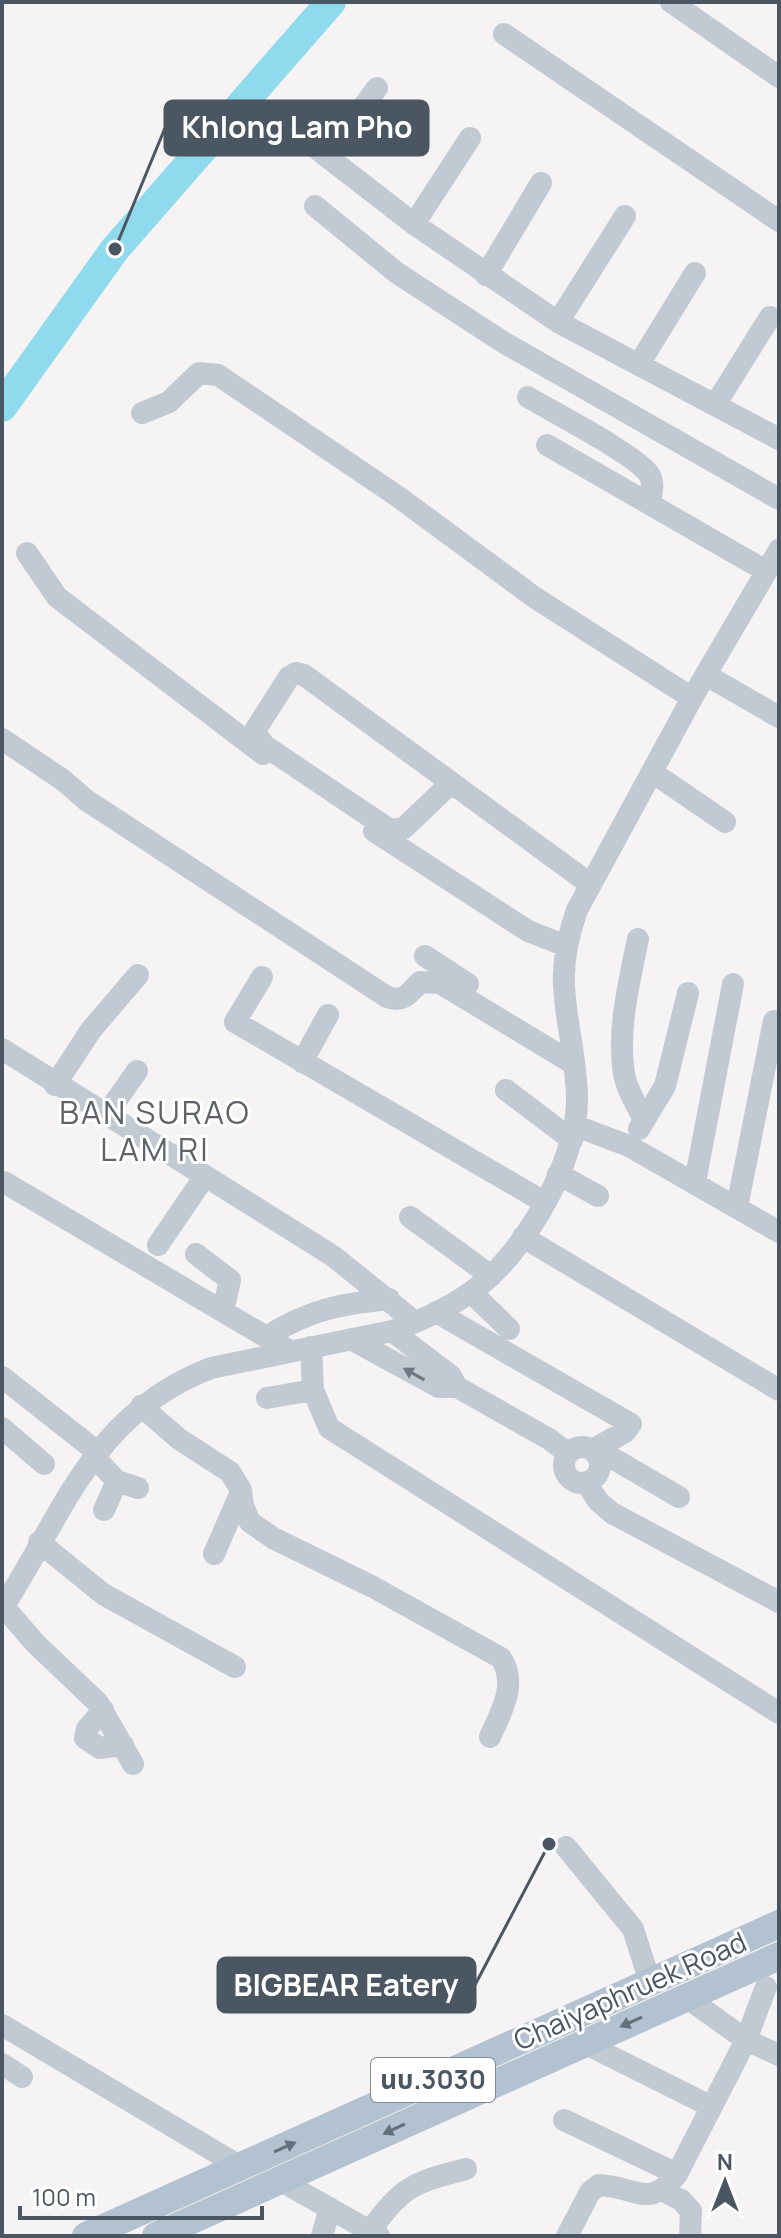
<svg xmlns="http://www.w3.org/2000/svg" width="781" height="2238" font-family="Manrope,'Noto Sans Thai',sans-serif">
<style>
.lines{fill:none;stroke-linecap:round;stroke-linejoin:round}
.river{stroke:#90daee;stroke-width:30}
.minor{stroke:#c1cad2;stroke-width:22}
.major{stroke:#b3c2d1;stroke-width:28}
.oneway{fill:#6e7983}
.oneway2{fill:#64717d}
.labels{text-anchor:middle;stroke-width:6;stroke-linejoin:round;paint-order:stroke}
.shield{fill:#fff;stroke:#808990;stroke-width:2}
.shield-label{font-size:26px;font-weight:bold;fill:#4a5661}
.street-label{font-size:28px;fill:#4a5661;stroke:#fff}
.quarter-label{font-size:32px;letter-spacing:2px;fill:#5f6368;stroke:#fff}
.leader{fill:none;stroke:#4a5661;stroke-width:3}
.callout-dot{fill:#4a5661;stroke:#fff;stroke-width:3}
.callout{fill:#4a5661;stroke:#4a5661;stroke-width:3}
.callout-label{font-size:30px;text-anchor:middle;font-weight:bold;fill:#fff}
</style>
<rect width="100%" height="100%" fill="#f5f3f3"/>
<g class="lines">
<path class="river" d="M2,407L115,249L331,2"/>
<path class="minor" d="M671,2L779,77
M504,34L779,221
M272,114L414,224L558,322L779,439
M327,156L377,88
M315,206L397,273L503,342L779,499
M414,224L470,138
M486,275L541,183
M558,322L625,216
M639,364L695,273
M528,397C554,413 633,453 649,474C655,483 651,494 650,504
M715,405L770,317
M142,413L169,402L199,373L218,375L400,498L534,597L692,698
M547,445L766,571
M27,553L57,597L263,754
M706,675L779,717
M2,739L63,780L86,800L387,997C403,1003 409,994 420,982L440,983L574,1064
M652,772L725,822
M451,783L404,828L390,830L265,746L254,732L289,677L296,673L304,675L590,884
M374,831L528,931L564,945
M638,939C629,983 617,1030 624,1074C627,1091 637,1105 644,1120
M425,956L468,984
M262,977L235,1022L544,1202
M2,1049L333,1256L415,1322
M302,1062L328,1015
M55,1085L91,1030L138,975
M506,1090L572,1140
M106,1115L137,1071
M576,1126L629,1146L779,1232
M639,1129L665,1086L688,993
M558,1174L598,1196
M4,1182L290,1351
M695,1182L733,984
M737,1207L774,1021
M410,1217L491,1276
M523,1237L779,1390
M158,1245L205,1176
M196,1254L230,1280L223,1311
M471,1292L509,1329
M436,1312L631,1424L625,1432L592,1450
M266,1337C309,1310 339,1304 389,1299
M351,1339L439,1387H457L451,1376L392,1331
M311,1347L313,1390L329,1428L779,1713
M2,1377L96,1451
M457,1387L549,1439L568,1453
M267,1398L313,1390
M141,1406L179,1439L230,1472L241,1490L243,1506L250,1522L273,1538L373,1587L501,1658C518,1684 501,1712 490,1737
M2,1428L44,1464
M564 1465a18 18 0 1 1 36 0a18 18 0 1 1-36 0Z
M597,1455L614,1459L679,1497
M93,1456L117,1481L138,1488
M586,1482L598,1501L612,1513L779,1602
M104,1510L117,1481
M39,1542L103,1594L235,1667
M214,1554L241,1492
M4,1607L35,1643L98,1703L133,1764
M2,1609C64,1513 93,1413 211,1368L392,1331C423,1320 454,1306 479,1286C527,1249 579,1157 577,1096C574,1020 549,988 577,910L692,698L779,550
M103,1710L87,1729L85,1738L100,1748L123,1745
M566,1847L633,1929L650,1982
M686,1997L746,2040L779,2055
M2,2025L241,2167
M584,2043L710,2106
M2,2064L22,2077
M564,2120L677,2174
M281,2181L379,2236
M664,2191L681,2200L691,2211L690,2236
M370,2231C403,2186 412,2183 466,2169
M322,2236L330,2208
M567,2236L590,2192L599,2185C637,2187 649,2210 677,2174L746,2040L766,1987"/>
<path class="major" d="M86,2236L779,1924
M156,2236L779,1956"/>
</g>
<defs><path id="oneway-solid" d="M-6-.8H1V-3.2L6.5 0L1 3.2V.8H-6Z" transform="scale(2)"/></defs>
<use class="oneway" href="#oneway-solid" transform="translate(414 1374) rotate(-151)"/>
<g class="oneway2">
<use href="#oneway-solid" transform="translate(631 2022) rotate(156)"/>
<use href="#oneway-solid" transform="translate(394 2129) rotate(155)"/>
<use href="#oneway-solid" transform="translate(285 2147) rotate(-24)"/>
</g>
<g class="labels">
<rect class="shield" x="371" y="2058" width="124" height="44" rx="6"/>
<g class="shield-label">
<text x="433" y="2089">นบ.3030</text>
</g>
<g class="street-label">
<text transform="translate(630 1991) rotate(-24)" y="10">Chaiyaphruek Road</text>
</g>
<g class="quarter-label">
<text x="155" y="1124">BAN SURAO<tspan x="155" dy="37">LAM RI</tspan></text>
</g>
</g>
<path class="leader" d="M115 249L165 128M549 1844L475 1985"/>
<g class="callout-dot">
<circle cx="115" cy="249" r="8"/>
<circle cx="549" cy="1844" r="8"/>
</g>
<g class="callout">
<rect x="165" y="101" width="263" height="54" rx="8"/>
<rect x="218" y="1958" width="257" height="54" rx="8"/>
</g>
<g class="callout-label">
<text x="297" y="138">Khlong Lam Pho</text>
<text x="346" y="1996">BIGBEAR Eatery</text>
</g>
<rect width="781" height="2238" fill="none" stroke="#4a5661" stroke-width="8"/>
<g transform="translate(725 2182)" stroke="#ffffff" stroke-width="6" paint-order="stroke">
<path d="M0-6L14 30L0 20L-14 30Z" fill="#4a5661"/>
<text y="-12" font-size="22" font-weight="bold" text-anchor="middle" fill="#4a5661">N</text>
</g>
<path d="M20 2206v12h242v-12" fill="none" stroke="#4a5661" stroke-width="4"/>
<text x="32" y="2206" font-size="24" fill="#4a5661" stroke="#ffffff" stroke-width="6" paint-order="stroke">100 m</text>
</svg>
